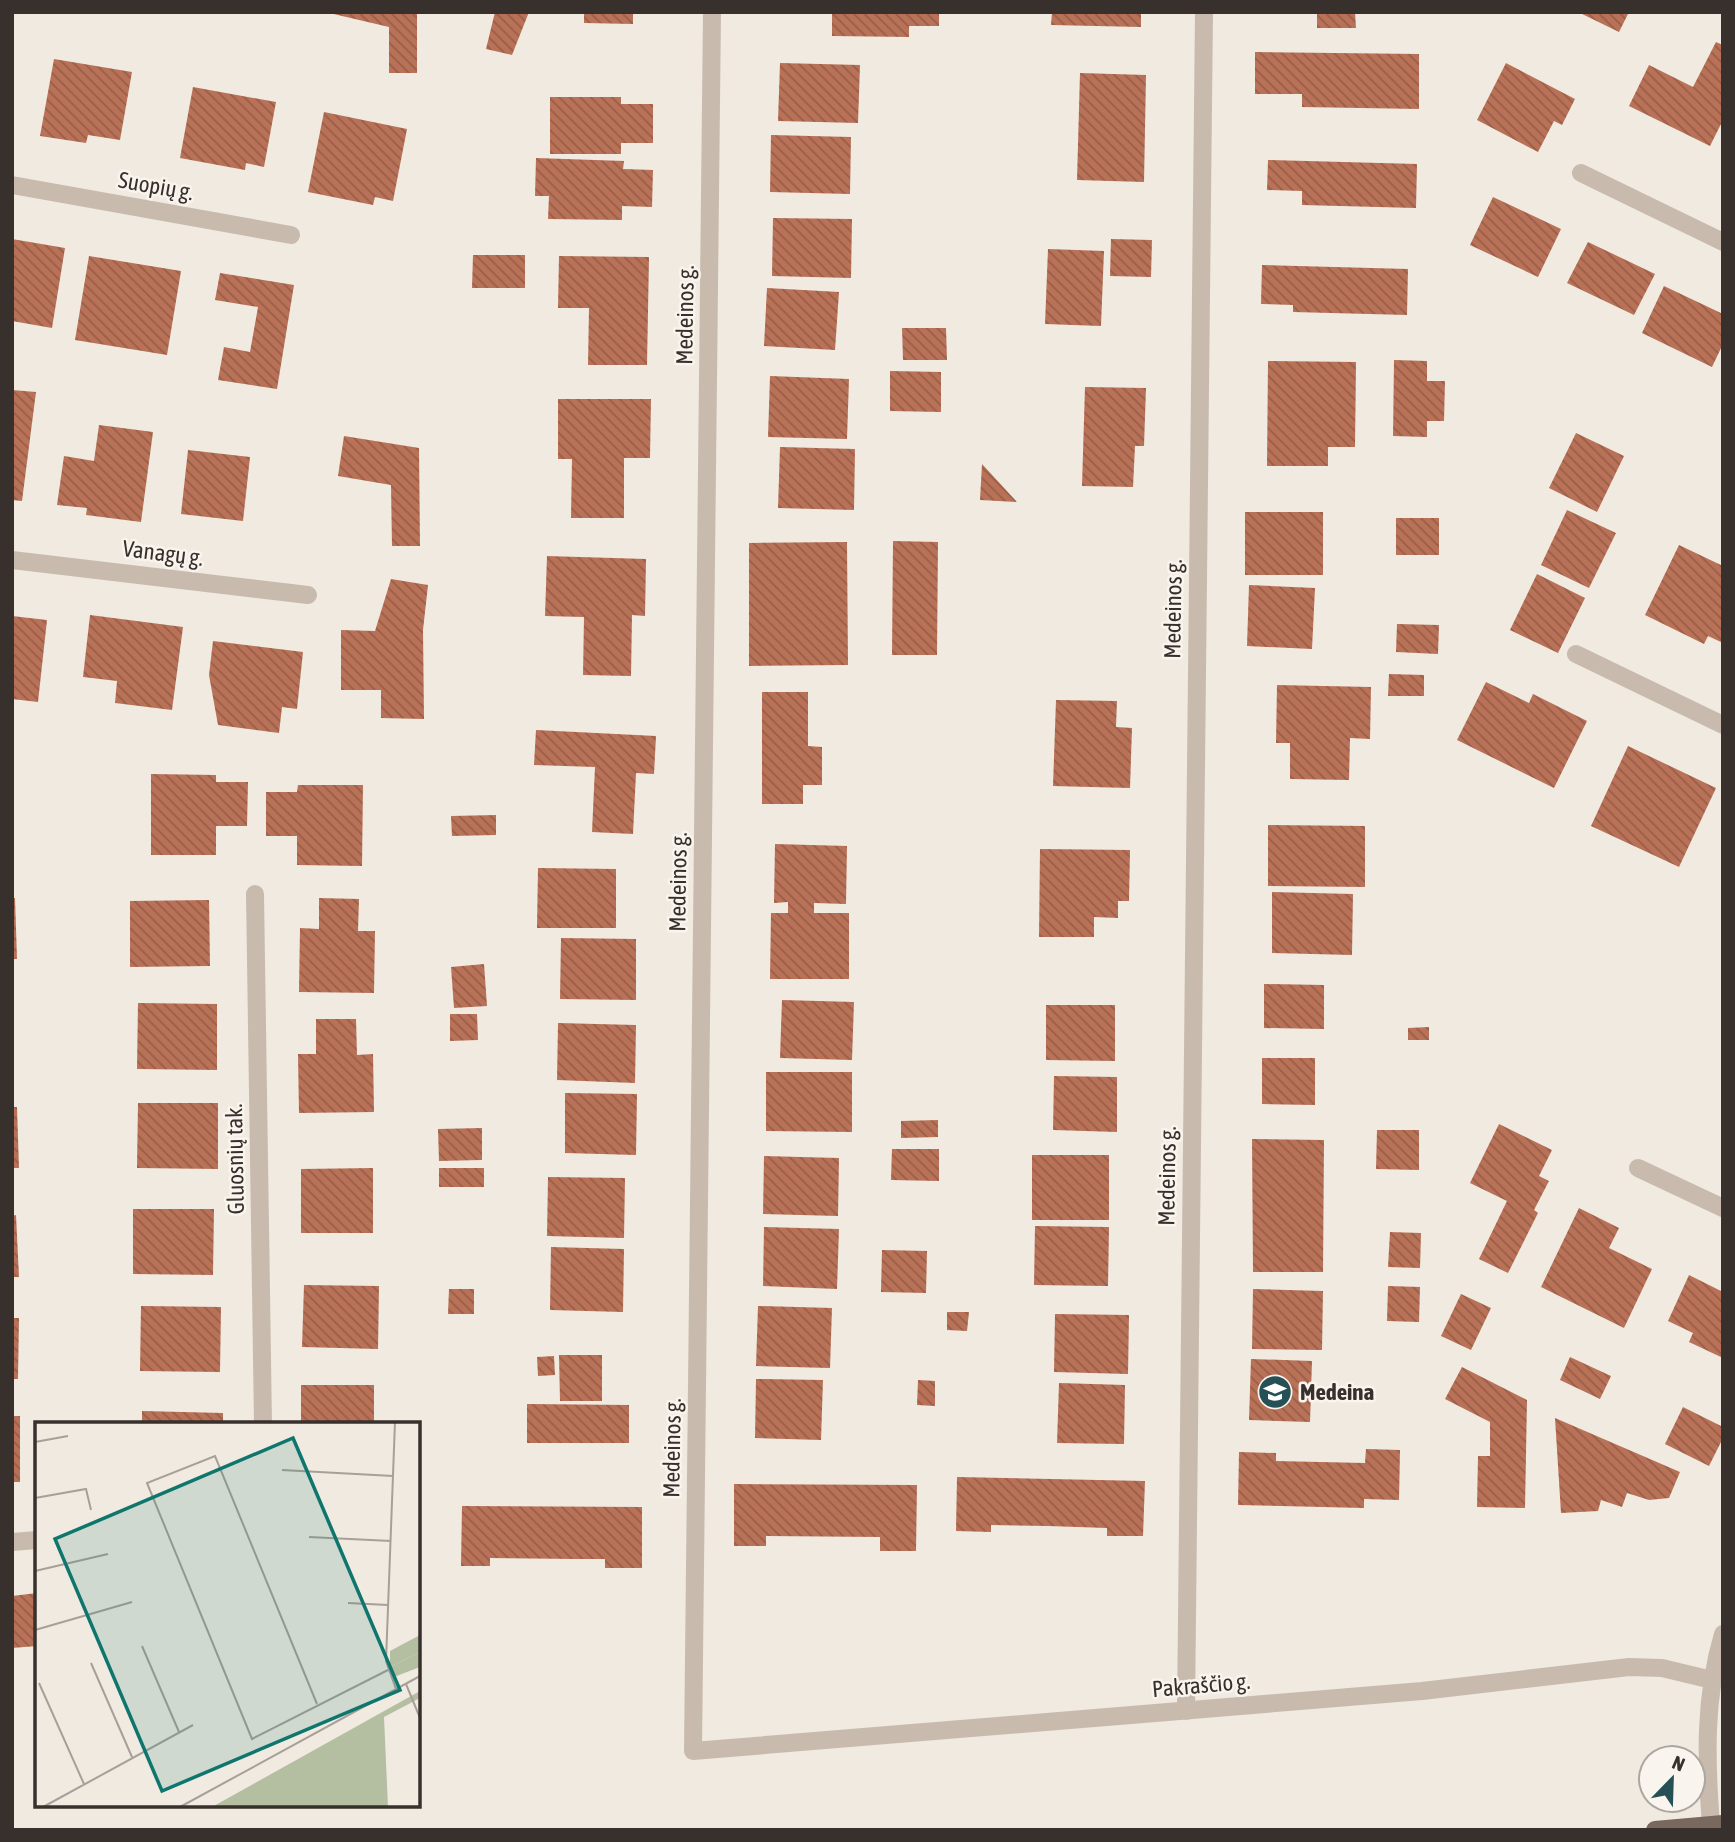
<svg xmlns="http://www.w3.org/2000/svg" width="1735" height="1842" font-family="'Asap Condensed',sans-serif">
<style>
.building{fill:url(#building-back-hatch)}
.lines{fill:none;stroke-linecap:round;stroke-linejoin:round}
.minor{stroke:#c8bbae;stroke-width:18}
.primary{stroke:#78685e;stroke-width:18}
.labels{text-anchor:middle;stroke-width:5;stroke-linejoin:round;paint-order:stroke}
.street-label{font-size:23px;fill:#37302c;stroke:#f9f4ed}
.poi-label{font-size:23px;font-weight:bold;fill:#37302c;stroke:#f9f4ed;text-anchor:start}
.inset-road{fill:none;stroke:#a7a099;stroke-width:2}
.view{fill:#0f766e;fill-opacity:0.15;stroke:#0f766e;stroke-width:3.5}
.inset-edge{fill:none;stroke:#37302c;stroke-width:3.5}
</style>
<defs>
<pattern id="building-back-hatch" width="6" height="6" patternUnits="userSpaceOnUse" patternTransform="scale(1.75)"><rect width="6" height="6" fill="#b97257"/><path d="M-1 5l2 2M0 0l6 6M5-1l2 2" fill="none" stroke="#975e48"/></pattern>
</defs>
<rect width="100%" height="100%" fill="#f1eae1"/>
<path class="building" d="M325,12H417V73H389V27Z
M495,12H529L512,55L486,49Z
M584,12H633V24L584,23Z
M832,12H939V26H909V37L832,36Z
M1052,12H1141V27L1051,25Z
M1317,12H1355L1356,28H1317Z
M1578,12H1629L1619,32Z
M1716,42L1723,45V120L1710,146L1629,106L1649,65L1693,87Z
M1255,52L1419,54V109L1302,107V94H1255Z
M54,59L132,72L120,140L88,135L86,143L40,136Z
M780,63L860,65L858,123L778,121Z
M1506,63L1575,99L1562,125L1554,121L1538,152L1477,120Z
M1080,73L1146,75L1144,182L1077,180Z
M193,87L276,102L264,167L246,163L245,170L180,158Z
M550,97H621V104H653V143H621V154H550Z
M324,112L407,129L393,201L375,197L373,205L308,192Z
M771,135L851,137L850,194L770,192Z
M536,158L624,161L623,169L653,170L652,207L622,206V220L548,219L549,196H535Z
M1268,160L1417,164L1416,208L1302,205V191L1267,190Z
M1493,197L1561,229L1538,277L1470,245Z
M773,218L852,219L851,278L772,276Z
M12,239L65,248L52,328L12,321Z
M1111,239L1152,240L1151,277L1110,276Z
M1588,242L1655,274L1634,315L1567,283Z
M1048,249L1104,251L1101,326L1045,324Z
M473,255H525V288H472Z
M89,256L181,271L167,355L75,340Z
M559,256L649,257L647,365H588L589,308H558Z
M1262,265L1408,269L1407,315L1293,312V305L1261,304Z
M220,273L294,285L277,389L218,380L224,347L250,352L258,307L215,300Z
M1664,286L1723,314V344L1712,367L1642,333Z
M767,288L839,292L835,350L764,346Z
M902,328H946L947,360H903Z
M1394,360L1427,361V381H1445L1444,421H1427V437L1393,436Z
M1268,361L1356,362L1355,447H1328V466H1267Z
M890,371L941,372V412L890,411Z
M770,376L849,379L847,439L768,437Z
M1085,387L1146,388L1144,446H1135L1133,487L1082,486Z
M12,390L36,392L22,501L12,500Z
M558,399H651L650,458H624V518H571L572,459H558Z
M99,425L153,432L141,522L86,515L87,508L57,505L64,456L94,461Z
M1576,433L1624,456L1597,512L1549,488Z
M344,436L419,448L420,546H392L391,485L338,476Z
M780,447L855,449L854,510L778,508Z
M188,450L250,457L243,521L181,514Z
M982,464L1017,502L980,500Z
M1567,510L1616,533L1589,588L1541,565Z
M1245,512H1323V575H1245Z
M1396,518H1439V555H1396Z
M893,541L938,542L937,655H892Z
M847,542L848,665L749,666V543Z
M1679,545L1723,566V643L1708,636L1704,644L1645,615Z
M547,556L646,559L645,616L632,615L631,676L583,675L584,617L545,616Z
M1537,574L1585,598L1558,653L1510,630Z
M391,579L428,585L423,630L424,719L381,718V690H341V630L375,631Z
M1249,585L1315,588L1312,649L1247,646Z
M90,615L183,627L172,710L115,703L117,681L83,677Z
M12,616L47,620L38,702L12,699Z
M1397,624L1439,625L1438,654L1396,652Z
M213,641L303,652L297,709L282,707L279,733L218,725L209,675Z
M1389,674L1424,675V696H1388Z
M1486,682L1529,703L1533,694L1587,721L1554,788L1457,740Z
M1277,685L1371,687L1370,739L1350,738L1349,780L1290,779V743H1276Z
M762,692H808V746L822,747V785H803V804H762Z
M1056,700L1117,701L1116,727L1132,728L1130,788L1053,786Z
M536,730L656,736L654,774L636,773L633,834L592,832L595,767L534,765Z
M1628,746L1716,788L1679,867L1591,826Z
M151,774L216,775V782H248L247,826H216V855H151Z
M298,785H363L362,866L297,865V836H266V792H297Z
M496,815V835L452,836L451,816Z
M1268,825L1365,826V887L1268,886Z
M775,844L847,846L846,904L814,903V913H849V979H770L771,913H788V902L774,903Z
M1040,849L1130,850L1129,901H1118V918L1094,917V937H1039Z
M538,868L616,869V928H537Z
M1272,892L1353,894L1352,955L1272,953Z
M12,898H15L17,959H12Z
M319,898L359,899L358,931H375L374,993L299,992L300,928L319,929Z
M209,900L210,966L130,967V901Z
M561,938L636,939V1000L560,999Z
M484,964L487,1006L454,1008L451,967Z
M1264,984L1324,985V1029L1264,1028Z
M782,1000L854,1002L852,1060L780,1058Z
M138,1003L217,1004V1070L137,1069Z
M1046,1005H1115V1061L1046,1060Z
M450,1014H477L478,1040L450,1041Z
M316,1019H356L357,1055L373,1054L374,1112L299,1113L298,1054H316Z
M558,1023L636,1025L635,1083L557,1080Z
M1429,1027V1040H1408V1028Z
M1262,1058H1315V1105L1262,1104Z
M766,1072H852V1132L766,1131Z
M1054,1076L1117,1077V1132L1053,1130Z
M565,1093L637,1094L636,1155L565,1153Z
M138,1103H218V1169L137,1168Z
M12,1107H17L19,1168H12Z
M938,1120V1137L901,1138V1121Z
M1499,1124L1552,1150L1539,1176L1549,1181L1534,1210L1538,1213L1508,1273L1479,1259L1507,1201L1470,1183Z
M482,1128V1160L439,1161L438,1129Z
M1377,1130H1419V1170L1376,1169Z
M1252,1139L1324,1140L1323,1272H1253Z
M892,1149H939V1181L891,1180Z
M1032,1155H1109V1220H1032Z
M764,1156L839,1158L838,1216L763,1214Z
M373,1168V1233H301V1169Z
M439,1168H484V1187H439Z
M548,1177L625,1178L624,1238L547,1236Z
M1579,1208L1619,1228L1609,1248L1652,1269L1624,1328L1541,1287Z
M133,1209H214L213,1275L133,1274Z
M16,1215L19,1277H12V1216Z
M1035,1226L1109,1227L1108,1286L1034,1285Z
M764,1227L839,1229L837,1289L763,1286Z
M1390,1232L1421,1233L1420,1268L1388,1267Z
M551,1247L624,1249L623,1312L550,1310Z
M882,1250L927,1251L926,1293L881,1292Z
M1689,1275L1723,1292V1358L1689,1342L1693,1333L1668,1321Z
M304,1285L379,1286L378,1349L302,1347Z
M1388,1286L1420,1287L1419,1322L1387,1321Z
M449,1289H474V1314H448Z
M1253,1289L1323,1291L1322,1350L1252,1349Z
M1461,1294L1491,1308L1471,1350L1441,1336Z
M141,1306L221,1307L220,1372L140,1371Z
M758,1306L832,1308L830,1368L756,1366Z
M947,1312H969L967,1331L947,1330Z
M1055,1314L1129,1315L1128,1374L1054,1372Z
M12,1318H19L18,1379H12Z
M559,1355H602V1401H560Z
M554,1356L555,1375L538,1376L537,1357Z
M1570,1357L1611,1376L1600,1399L1560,1380Z
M1251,1359L1312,1361L1310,1422L1249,1420Z
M1462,1367L1527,1400L1525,1508L1477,1507L1478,1456H1490V1422L1445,1399Z
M756,1379L823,1380L821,1440L755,1438Z
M918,1380L935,1381V1406L917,1405Z
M1059,1383L1125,1385L1124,1444L1057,1443Z
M301,1385H374V1424H301Z
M527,1404L629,1405V1443H527Z
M1683,1407L1723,1427V1438L1709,1466L1665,1444Z
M142,1411L223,1413V1424H142Z
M12,1416H20V1482H12Z
M1555,1418L1680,1472L1669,1498L1649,1500L1627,1493L1622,1507L1601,1500L1598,1511L1561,1513Z
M1366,1449L1400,1450L1399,1500L1364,1499V1508L1238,1505L1239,1452L1276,1453V1461L1365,1463Z
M957,1477L1145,1481L1143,1536H1107V1528L1048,1526L991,1525V1532L956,1531Z
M734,1484L917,1485L916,1551H880V1537L766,1536V1546H734Z
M462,1506L642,1507V1568H605V1559H575L490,1558V1566H461Z
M37,1593V1646L12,1648V1596Z"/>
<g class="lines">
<path class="minor" d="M712,12L693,1751L1422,1691L1629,1667L1662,1668L1712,1680
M1581,173L1723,242
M12,185L291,235
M12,560L308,595
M1576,654L1723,725
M255,894L263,1424
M1638,1168L1723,1208
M12,1542L37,1540
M1186,1711L1204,12
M1711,1825C1706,1760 1704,1698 1723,1634"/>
<path class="primary" d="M1655,1830L1723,1824"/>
</g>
<defs>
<g id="school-disc" transform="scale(1.75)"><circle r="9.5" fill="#255055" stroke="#f9f4ed"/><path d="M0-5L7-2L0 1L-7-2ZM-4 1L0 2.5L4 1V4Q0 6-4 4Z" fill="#fff"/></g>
</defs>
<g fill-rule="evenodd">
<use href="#school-disc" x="1275" y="1392"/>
</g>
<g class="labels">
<g class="street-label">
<text transform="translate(156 186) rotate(10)" y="8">Suopių g.</text>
<text transform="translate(685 315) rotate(-89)" y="8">Medeinos g.</text>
<text transform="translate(163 553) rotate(7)" y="8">Vanagų g.</text>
<text transform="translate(1173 609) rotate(-89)" y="8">Medeinos g.</text>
<text transform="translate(678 882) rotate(-89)" y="8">Medeinos g.</text>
<text transform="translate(235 1159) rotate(-91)" y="8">Gluosnių tak.</text>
<text transform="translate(1167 1176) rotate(-89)" y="8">Medeinos g.</text>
<text transform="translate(672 1448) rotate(-89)" y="8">Medeinos g.</text>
<text transform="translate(1201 1685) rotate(-5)" y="8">Pakraščio g.</text>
</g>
<g class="poi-label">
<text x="1300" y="1400">Medeina</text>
</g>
</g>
<g transform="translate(35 1422)">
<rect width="385" height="385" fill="#f1eae1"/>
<path d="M385,213V230L355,245V229ZM385,269V276L349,295L353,385H177Z" fill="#b4bfa2"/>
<path d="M385,230V245L359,255L355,245Z" fill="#b4bfa2"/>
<path class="inset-road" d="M360,0L351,239L361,267M0,20L33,14M247,48L358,54M0,76L51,67L56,88M274,115L356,119M0,149L73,132M313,181L353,183M0,208L97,180M107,224L144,310M56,241L97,335M4,261L49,362M371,262L385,296M282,282L180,34L112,61L217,317L353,248M8,385L158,303M145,385L385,254"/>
<path class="view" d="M258,16L365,268L127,369L20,117Z"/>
<rect width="385" height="385" class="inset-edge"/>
</g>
<rect width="1735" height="1842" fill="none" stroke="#37302c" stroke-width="28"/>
<g transform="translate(1672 1779) rotate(23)"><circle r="33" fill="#f9f4ed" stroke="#aba6a0" stroke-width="2"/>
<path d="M0-5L12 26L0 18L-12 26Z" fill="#255055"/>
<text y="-10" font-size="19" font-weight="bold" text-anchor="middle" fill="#37302c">N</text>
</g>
</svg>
